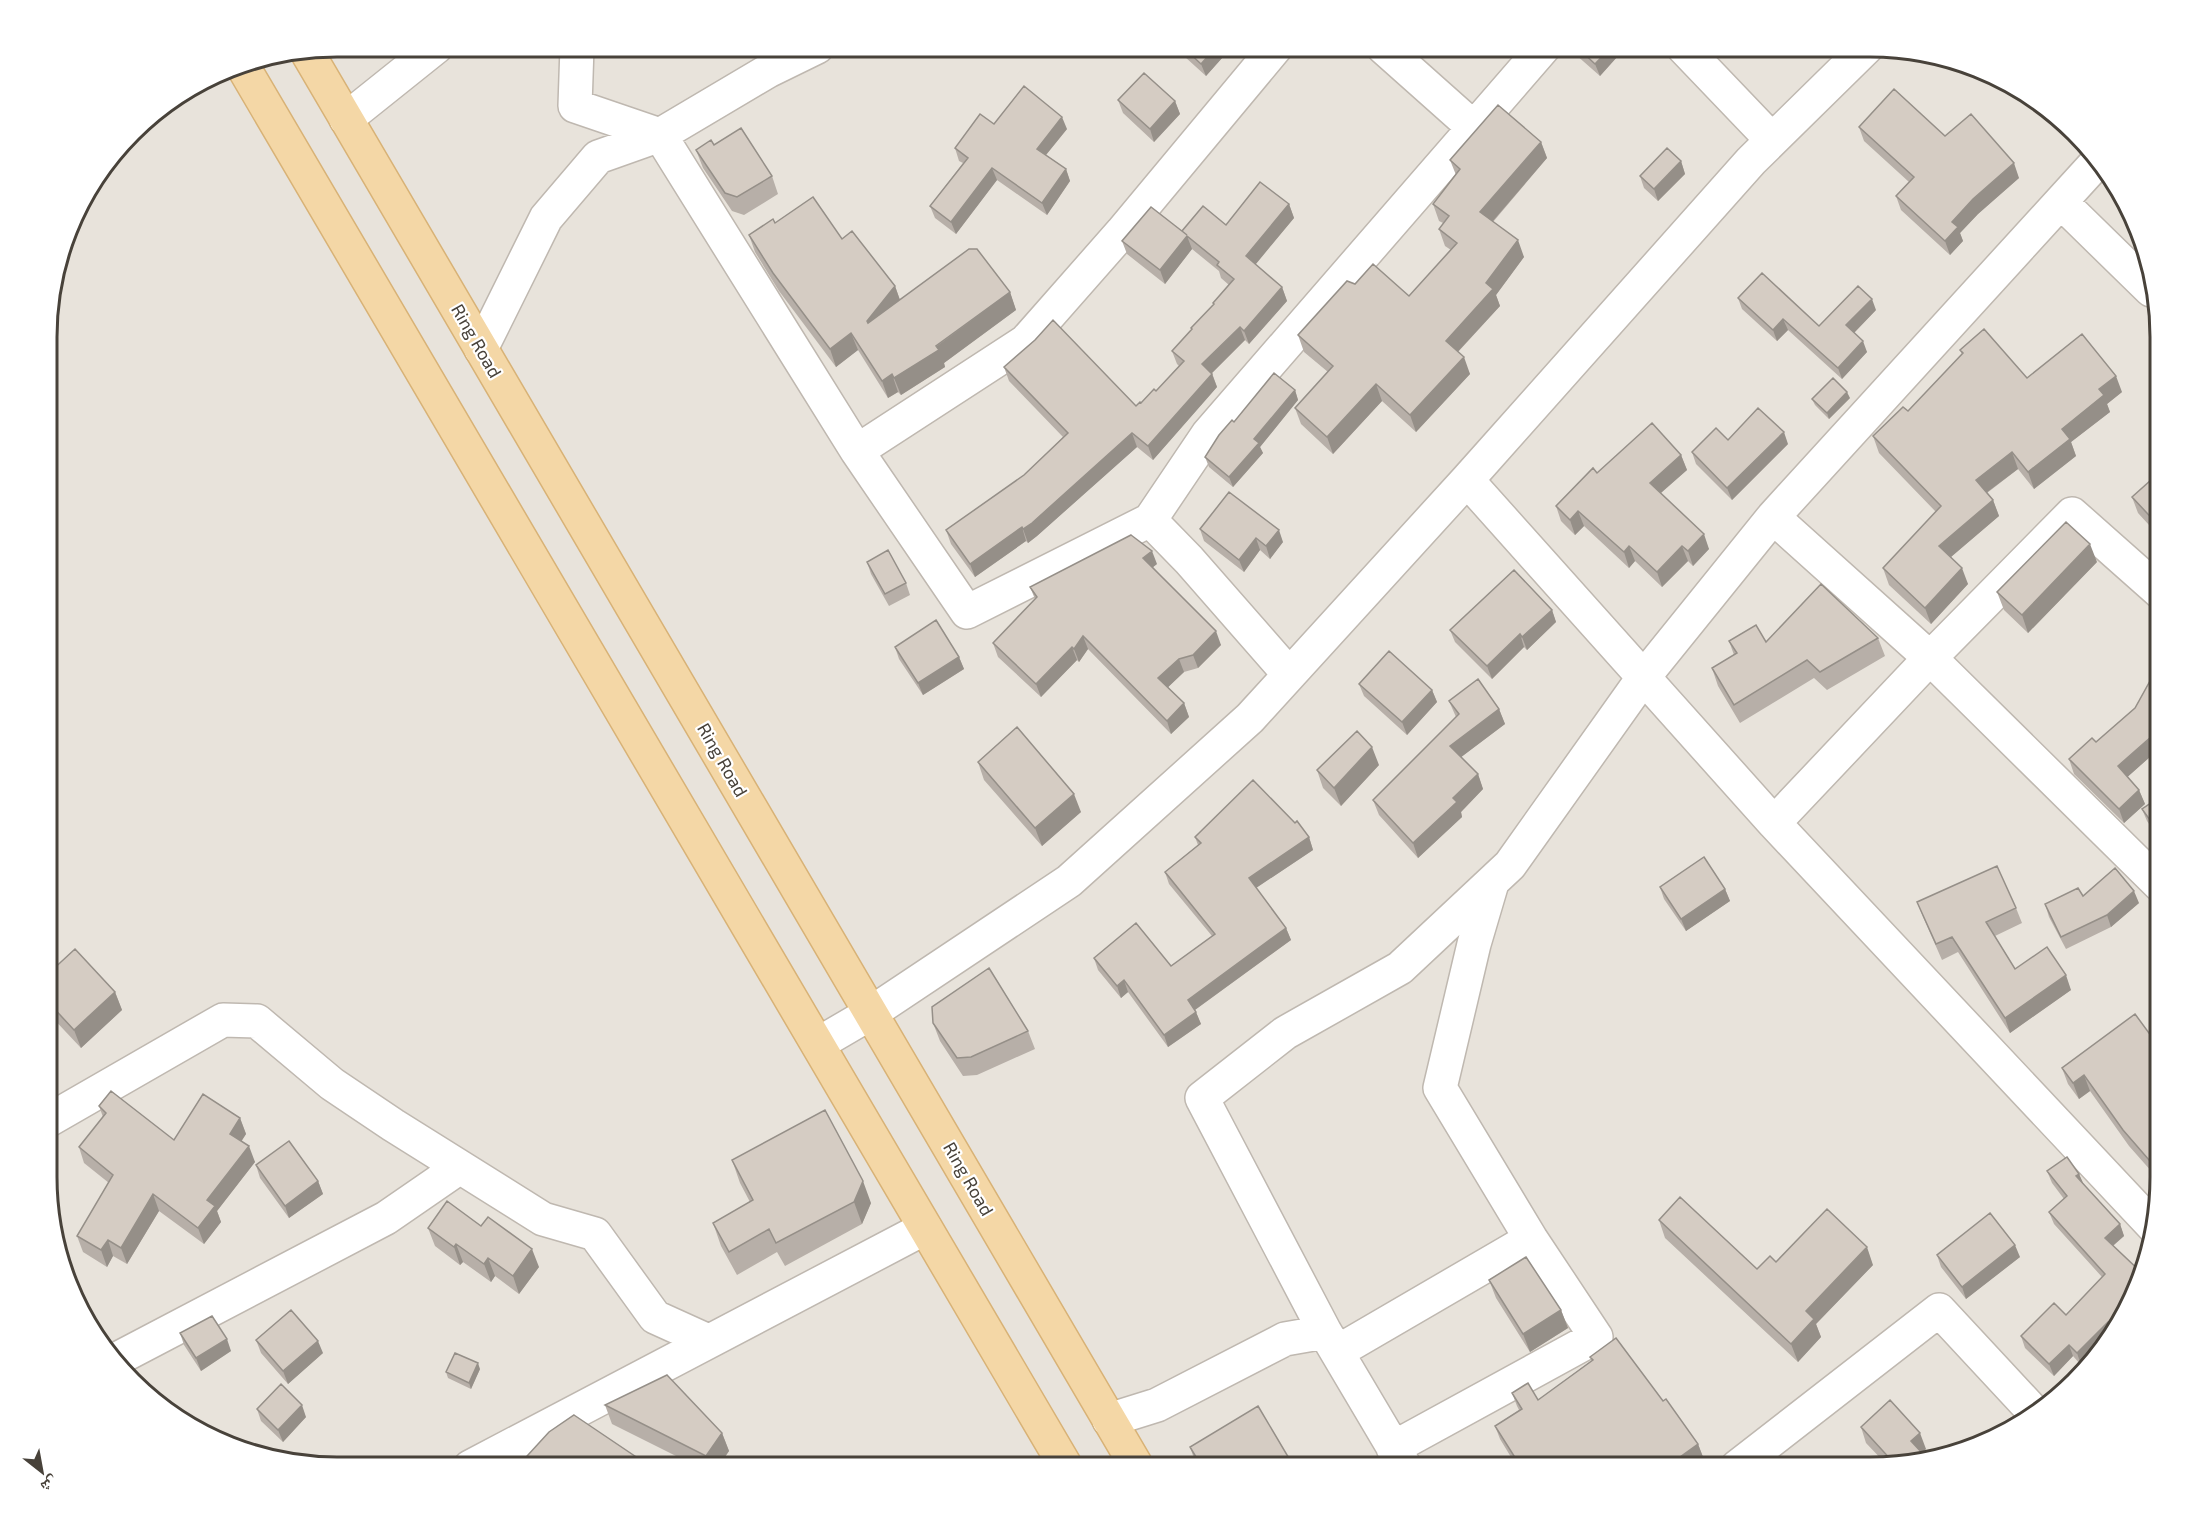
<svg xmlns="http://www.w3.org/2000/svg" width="2207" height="1514" font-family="'Exo 2','Noto Naskh Arabic',sans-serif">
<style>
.residential{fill:#e8e3db}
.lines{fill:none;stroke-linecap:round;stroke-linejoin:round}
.minor-casing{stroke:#bfb8b0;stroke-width:36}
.major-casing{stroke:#d8b276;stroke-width:36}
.minor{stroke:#fff;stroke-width:33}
.major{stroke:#f4d7a6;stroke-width:33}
.wall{fill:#b7afa8}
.shaded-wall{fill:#958f88}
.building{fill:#d5ccc3;stroke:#958f88;stroke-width:1.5}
.labels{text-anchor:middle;stroke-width:4.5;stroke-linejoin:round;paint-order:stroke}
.street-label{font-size:18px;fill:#48423a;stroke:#fff}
.rim{fill:none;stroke:#48423a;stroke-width:3}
</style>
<rect width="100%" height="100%" fill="#f5f1ec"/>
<path class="residential" d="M337,47H1889L1964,62L2047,106L2122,192L2160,318V1196L2145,1271L2101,1354L1999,1437L1870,1467H318L243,1452L160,1408L86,1323L49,1215V299L77,208L145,119L226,68Z"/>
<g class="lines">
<g class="minor-casing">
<path id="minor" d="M577,47L575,106L660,135L857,451L1026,341L1122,232L1276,47
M1383,47L1474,128
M1683,47L1772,140
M346,119L436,47
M2061,202L2151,290
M481,349L546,218L598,157L660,135L768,71L817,47
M857,451L967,612L1150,520
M1467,480L1774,823L2154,1227
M1773,517L1930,658L2160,885
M1288,673L1189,560L1150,520L1208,434L1544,47
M1774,823L1930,658L2072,514L2160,592
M818,1044L871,1013L1069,881L1250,718L1467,480L1751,161L1867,47
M49,1120L223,1020L257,1021L332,1084L393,1125L543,1219L595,1234L655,1317L708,1341
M1337,1352L1531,1239
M117,1359L386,1218L460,1167
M1109,1420L1157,1405L1285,1339L1325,1332
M1393,1448L1596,1337L1531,1239L1440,1088L1474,944L1492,883
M470,1467L925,1228
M1405,1467L1325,1332L1202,1098L1285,1033L1400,968L1510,865L1643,678L1773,517L2096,163
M1737,1467L1939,1310L2032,1410"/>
</g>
<g class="major-casing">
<path id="major" d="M307,52L1137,1467
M242,65L1066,1467"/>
</g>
<use href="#minor" class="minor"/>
<use href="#major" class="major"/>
</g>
<path class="wall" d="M1174,47H1230L1231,48L1206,76Z
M1572,47H1626L1600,76L1575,54Z
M1118,100L1175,101L1180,114L1154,142L1123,113Z
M994,124L1067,129L1046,155L1066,169L1070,181L1047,215L997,180L956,234L935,218L930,206L963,163L959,161L955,148Z
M1859,127L1945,136L2019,178L1978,214L1960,233L1963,241L1950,255L1901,210L1896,196L1909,182L1864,141Z
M1541,142L1547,158L1493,222L1524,257L1496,295L1500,306L1458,352L1470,374L1416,432L1382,401L1333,454L1301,424L1295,408L1328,372L1304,352L1298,335L1355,284L1409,296L1451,250L1445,246L1439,229L1443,223L1439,221L1433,204L1456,175L1450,160Z
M714,145L772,176L778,194L744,215L732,211L703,168L696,150Z
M1681,161L1685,174L1658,201L1644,188L1640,176Z
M1289,204L1294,218L1255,264L1282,287L1287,301L1249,344L1245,340L1212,373L1217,387L1153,460L1137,447L1037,536L1028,543L1026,541L975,577L951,544L946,530L1024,475L1063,437L1009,381L1004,367L1136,406L1156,391L1179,366L1177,364L1172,351L1191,330V328L1214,305L1213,303L1229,285L1221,278L1219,271L1192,249L1165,284L1127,254L1122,241L1226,225Z
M775,223L842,239L895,286L900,300L1010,292L1016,310L944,363L945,367L901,395L898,392L888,398L858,350L836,367L779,291L755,252L749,235Z
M1738,298L1819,326L1876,310L1854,333L1867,352L1842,379L1788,330L1777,341L1742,309Z
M1960,350L2027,378L2122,392L2107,404L2110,412L2071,442L2076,456L2034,489L2018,469L1987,493L1993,500L1999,516L1951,557L1968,584L1931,624L1889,585L1883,568L1936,512L1879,453L1873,436L1908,411L1962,355Z
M1295,390L1298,400L1260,447L1263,453L1233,487L1209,467L1205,457L1234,422Z
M1850,398L1829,419L1815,405L1812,399Z
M1728,440L1788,444L1732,500L1696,464L1692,452Z
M1681,455L1687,470L1661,493L1709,549L1693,566L1688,561L1662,587L1635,561L1629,568L1584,526L1575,535L1561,521L1556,506L1597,473Z
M2160,472V537L2138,513L2132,497Z
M1200,529L1283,542L1270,559L1260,550L1244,572L1204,541Z
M867,562L906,583L910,595L889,606L871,574Z
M2097,562L2028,633L2004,610L1997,592Z
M1157,564L1153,567L1221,645L1198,668L1184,672L1168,687L1184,703L1189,717L1171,734L1088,649L1079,662L1077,660L1041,697L998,657L993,643L1035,599L1030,587Z
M1552,610L1556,622L1527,650L1524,647L1492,679L1455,642L1450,630Z
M1878,638L1885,656L1827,690L1814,678L1740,723L1718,686L1712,668L1734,655L1729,641L1766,642Z
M895,647L959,657L964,669L923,695L899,659Z
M2160,663V748L2127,777L2139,790L2145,804L2124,823L2074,774L2069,759L2096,742L2135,708Z
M1359,684L1432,690L1437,702L1407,735L1364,696Z
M1449,701L1499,709L1505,724L1461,757L1478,774L1483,789L1461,812L1462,817L1418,858L1379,815L1373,800L1456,717Z
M978,762L1081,812L1042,846L984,780Z
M1379,765L1341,806L1323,788L1317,770Z
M2160,797V840L2147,821L2142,809Z
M1195,837H1309L1313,850L1256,888L1286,928L1291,940L1195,1010L1201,1024L1168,1047L1128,992L1121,998L1098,970L1094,958L1171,966L1212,936L1169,884L1165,872L1198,845Z
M1660,887L1725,889L1730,901L1686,931L1664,899Z
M2083,896L2139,903L2111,927L2066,949L2049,917L2045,904Z
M1917,902L2016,908L2022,923L1995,936L2015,969L2071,990L2010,1033L1958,952L1942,960L1923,917Z
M49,973L115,992L122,1010L81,1048L49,1014Z
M933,1023L1028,1031L1035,1049L977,1075L963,1076L940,1041Z
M2160,1048V1181L2129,1146L2090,1091L2079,1099L2068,1084L2062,1068Z
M99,1106L174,1140L240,1118L246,1134L241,1141L255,1162L217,1211L221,1222L204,1244L159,1211L127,1264L113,1256L107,1267L83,1252L77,1236L109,1183L84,1163L79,1147L103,1117Z
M732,1160L871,1203L862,1224L785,1266L777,1252L737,1275L721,1246L713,1223L750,1202L740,1183Z
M256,1165L318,1181L323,1194L289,1218L260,1178Z
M2047,1171L2079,1174L2083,1184L2120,1224L2124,1236L2113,1246L2143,1274L2111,1335L2081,1365L2073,1356L2054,1376L2025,1348L2021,1336L2066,1315L2102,1277L2054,1224L2049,1212L2064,1199L2052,1183Z
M1659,1220L1757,1269L1776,1262L1873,1265L1816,1324L1821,1337L1798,1362L1665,1238Z
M428,1228L539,1267L519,1294L495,1276L491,1282L463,1262L460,1265L435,1246Z
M1937,1255L2020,1257L1966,1299L1941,1267Z
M1489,1280L1561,1310L1568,1328L1530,1352L1496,1298Z
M180,1333L231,1351L201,1371L184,1345Z
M256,1340L323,1353L288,1384L261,1353Z
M1590,1357L1663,1401L1698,1444L1703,1457L1689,1467H1517L1500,1439L1495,1426L1519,1410L1517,1406L1512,1393L1538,1400L1592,1360Z
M480,1369L471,1389L448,1378L446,1372Z
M605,1405L722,1433L729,1451L718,1467H698L612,1424Z
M257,1409L306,1417L283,1442L261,1421Z
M1861,1427L1926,1449L1922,1453L1924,1455L1886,1464L1866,1443Z
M1190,1447L1290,1460L1293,1467H1197Z"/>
<path class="shaded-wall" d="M1216,47H1230L1231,48L1206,76L1201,64Z
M1611,47H1626L1600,76L1595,64Z
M1175,101L1180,114L1154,142L1150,129Z
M1062,117L1067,129L1041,161L1037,149Z
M1541,142L1547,158L1486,229L1480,212Z
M1681,161L1685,174L1658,201L1654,189Z
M2014,163L2019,178L1978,214L1960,233L1963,241L1950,255L1945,241L1952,222L1973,199Z
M992,168L997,180L956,234L951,222Z
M1066,169L1070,181L1047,215L1042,203Z
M1289,204L1294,218L1251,270L1246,256Z
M1187,236L1192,249L1165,284L1160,270Z
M1518,240L1524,257L1496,295L1500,306L1452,358L1446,341L1486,283Z
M895,286L901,303L873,339L867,321Z
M1282,287L1287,301L1249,344L1244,331Z
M1010,292L1016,310L944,363L945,367L901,395L894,378Z
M1872,299L1876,310L1850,337L1846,325Z
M1783,319L1788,330L1777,341L1773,330Z
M1240,327L1245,340L1207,378L1202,364Z
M851,333L858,350L836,367L830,349Z
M1863,341L1867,352L1842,379L1838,368Z
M1464,357L1470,374L1416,432L1410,415Z
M892,374L898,392L888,398L882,381Z
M1212,374L1217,387L1153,460L1148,446Z
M2116,376L2122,392L2107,404L2110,412L2071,442L2076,456L2034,489L2028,472L2062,429L2099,389Z
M1376,384L1382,401L1333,454L1327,437Z
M1295,390L1298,400L1260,447L1263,453L1233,487L1229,477L1254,439Z
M1847,392L1850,398L1829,419L1827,413Z
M1784,432L1788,444L1732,500L1727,488Z
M1132,433L1137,447L1037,536L1028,543L1023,529Z
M2012,452L2018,469L1982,496L1976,480Z
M1681,455L1687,470L1655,498L1650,483Z
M1993,500L1999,516L1945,562L1939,546Z
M1578,511L1584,526L1575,535L1570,520Z
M1022,527L1026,541L975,577L970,564Z
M1279,530L1283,542L1270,559L1266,546Z
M1704,534L1709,549L1693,566L1688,551Z
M1256,538L1260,550L1244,572L1239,560Z
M2090,544L2097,562L2028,633L2022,615Z
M1629,546L1635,561L1629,568L1624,552Z
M1682,546L1688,561L1662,587L1657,572Z
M1152,551L1157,564L1148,571L1143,558Z
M1962,568L1968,584L1931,624L1925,608Z
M1552,610L1556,622L1527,650L1522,637Z
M1216,631L1221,645L1198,668L1193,655Z
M1520,634L1524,647L1492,679L1487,666Z
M1083,636L1088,649L1079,662L1074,649Z
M1072,647L1077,660L1041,697L1036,684Z
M959,657L964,669L923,695L918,683Z
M1179,659L1184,672L1163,692L1158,678Z
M1432,690L1437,702L1407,735L1402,722Z
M1184,703L1189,717L1171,734L1167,721Z
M1499,709L1505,724L1456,761L1450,746Z
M2160,729V748L2123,781L2118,766Z
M1372,747L1379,765L1341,806L1334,788Z
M1478,774L1483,789L1461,812L1462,817L1418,858L1413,843L1453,798Z
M2139,790L2145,804L2124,823L2119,809Z
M1074,794L1081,812L1042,846L1035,828Z
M1309,837L1313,850L1253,890L1249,878Z
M1725,889L1730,901L1686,931L1681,919Z
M2134,891L2139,903L2111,927L2107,915Z
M1286,928L1291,940L1192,1012L1188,1000Z
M2066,975L2071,990L2010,1033L2005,1018Z
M1124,980L1128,992L1121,998L1117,986Z
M115,992L122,1010L81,1048L74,1030Z
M1196,1012L1201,1024L1168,1047L1164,1035Z
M2084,1075L2090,1091L2079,1099L2073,1083Z
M240,1118L246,1134L236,1150L230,1134Z
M249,1146L255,1162L217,1211L221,1222L204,1244L198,1228L207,1200Z
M2160,1164V1178L2156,1168Z
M2079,1174L2084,1185L2076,1176Z
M318,1181L323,1194L289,1218L285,1206Z
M863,1181L871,1203L862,1224L854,1202Z
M153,1194L159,1211L127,1264L121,1248Z
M2120,1224L2124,1236L2109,1249L2105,1238Z
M108,1240L113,1256L107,1267L101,1250Z
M456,1244L463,1262L460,1265L454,1247Z
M2015,1245L2020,1257L1966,1299L1962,1287Z
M1867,1247L1873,1265L1816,1324L1821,1337L1798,1362L1791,1344L1806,1311Z
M532,1249L539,1267L519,1294L513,1276Z
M488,1258L495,1276L491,1282L484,1264Z
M1561,1310L1568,1328L1530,1352L1523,1334Z
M2108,1322L2112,1333L2111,1335L2081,1365L2077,1353Z
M227,1339L231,1351L201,1371L196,1358Z
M318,1341L323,1353L288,1384L283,1371Z
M2069,1345L2073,1356L2054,1376L2049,1364Z
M478,1363L480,1369L471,1389L469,1383Z
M302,1405L306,1417L283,1442L278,1430Z
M722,1433L729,1451L718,1467H710L706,1456Z
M1920,1433L1926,1449L1918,1456L1911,1441Z
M1698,1444L1703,1457L1689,1467H1666Z"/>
<path class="building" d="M1183,47H1216L1201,64Z
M1577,47H1611L1595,64Z
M1144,73L1175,101L1150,129L1118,100Z
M1024,86L1062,117L1037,149L1066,169L1042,203L992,168L951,222L930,206L968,158L955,148L980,114L994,124Z
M1894,89L1945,136L1971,114L2014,163L1973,199L1952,222L1958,227L1945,241L1896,196L1914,177L1859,127Z
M1498,105L1541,142L1480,212L1518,240L1486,283L1493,289L1446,341L1464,357L1410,415L1376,384L1327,437L1295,408L1333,366L1298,335L1347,281L1355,284L1373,264L1409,296L1457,243L1439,229L1449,216L1433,204L1460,169L1450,160Z
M741,128L772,176L737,197L725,193L696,150L711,140L714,145Z
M1667,148L1681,161L1654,189L1640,176Z
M1260,182L1289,204L1246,256L1282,287L1244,331L1240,327L1202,364L1212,374L1148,446L1132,433L1032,523L1023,529L1022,527L970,564L946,530L1024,475L1068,433L1004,367L1035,340L1053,320L1136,406L1140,402L1141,403L1154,389L1156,391L1184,361L1172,351L1192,329L1191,328L1214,304L1213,303L1234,279L1217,265L1219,262L1187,236L1160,270L1122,241L1151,207L1187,235L1182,231L1203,206L1226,225Z
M813,197L842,239L852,231L895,286L867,321L868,323L969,249H977L1010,292L936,346L939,350L894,378L892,374L882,381L851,333L830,349L773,273L749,235L773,219L775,223Z
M1762,273L1819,326L1858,286L1872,299L1846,325L1863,341L1838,368L1783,319L1773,330L1738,298Z
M1984,329L2027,378L2082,334L2116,376L2099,389L2104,395L2062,429L2070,439L2028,472L2012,452L1976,480L1993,500L1939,546L1962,568L1925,608L1883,568L1941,506L1873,436L1903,407L1908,411L1963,353L1960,350Z
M1274,373L1295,390L1254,439L1259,443L1229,477L1205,457L1219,435L1232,420L1234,422Z
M1833,378L1847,392L1827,413L1812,399Z
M1758,408L1784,432L1727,488L1692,452L1716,428L1728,440Z
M1652,423L1681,455L1650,483L1704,534L1688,551L1682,546L1657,572L1629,546L1624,552L1578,511L1570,520L1556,506L1593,468L1597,473Z
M2160,472V527L2132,497Z
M1229,492L1279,530L1266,546L1256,538L1239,560L1200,529Z
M2066,522L2090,544L2022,615L1997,592Z
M1131,535L1152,551L1143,558L1216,631L1193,655L1179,659L1158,678L1184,703L1167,721L1083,636L1074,649L1072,647L1036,684L993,643L1037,597L1030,587Z
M888,550L906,583L885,594L867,562Z
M1514,570L1552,610L1522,637L1520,634L1487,666L1450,630Z
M1821,584L1878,638L1820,672L1807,660L1734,705L1712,668L1737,653L1729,641L1756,625L1766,642Z
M936,620L959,657L918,683L895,647Z
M1389,651L1432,690L1402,722L1359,684Z
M2160,663V729L2118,766L2139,790L2119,809L2069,759L2092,738L2096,742L2135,708Z
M1478,679L1499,709L1450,746L1478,774L1453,798L1457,802L1413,843L1373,800L1459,714L1449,701Z
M1017,727L1074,794L1035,828L978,762Z
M1357,731L1372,747L1334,788L1317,770Z
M1253,780L1295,823L1297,821L1309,837L1249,878L1286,928L1188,1000L1196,1012L1164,1035L1124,980L1117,986L1094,958L1136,923L1171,966L1215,934L1165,872L1201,843L1195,837Z
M2160,797V834L2142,809Z
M1704,857L1725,889L1681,919L1660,887Z
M1997,866L2016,908L1986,922L2015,969L2047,947L2066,975L2005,1018L1952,937L1936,944L1917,902Z
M2115,868L2134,891L2107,915L2061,937L2045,904L2078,888L2083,896Z
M75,949L115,992L74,1030L49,1003V973Z
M989,968L1028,1031L971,1057L957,1058L933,1023L932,1007Z
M2135,1014L2160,1048V1165L2156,1168L2123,1130L2084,1075L2073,1083L2062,1068Z
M111,1091L174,1140L203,1094L240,1118L230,1134L249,1146L207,1200L215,1206L198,1228L153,1194L121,1248L108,1240L101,1250L77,1236L113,1175L79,1147L106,1113L99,1106Z
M825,1110L863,1181L854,1202L776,1243L769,1229L729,1252L713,1223L753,1200L732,1160Z
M289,1141L318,1181L285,1206L256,1165Z
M2067,1157L2079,1174L2076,1176L2120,1224L2105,1238L2143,1274L2114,1328L2108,1322L2077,1353L2069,1345L2049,1364L2021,1336L2054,1303L2066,1315L2105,1274L2049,1212L2067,1196L2047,1171Z
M1680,1197L1757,1269L1770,1256L1776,1262L1827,1209L1867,1247L1806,1311L1814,1319L1791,1344L1659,1220Z
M447,1201L481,1226L488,1217L532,1249L513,1276L488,1258L484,1264L456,1244L454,1247L428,1228Z
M1990,1213L2015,1245L1962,1287L1937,1255Z
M1526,1257L1561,1310L1523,1334L1489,1280Z
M291,1310L318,1341L283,1371L256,1340Z
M212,1316L227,1339L196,1358L180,1333Z
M1616,1338L1663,1401L1666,1399L1698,1444L1666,1467H1521L1495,1426L1522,1409L1512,1393L1528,1383L1538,1400L1593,1360L1590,1357Z
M455,1353L478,1363L469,1383L446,1372Z
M667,1375L722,1433L706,1456L605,1405Z
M281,1384L302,1405L278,1430L257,1409Z
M1890,1400L1920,1433L1911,1441L1924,1455L1893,1462L1861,1427Z
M1258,1406L1290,1460L1277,1467H1202L1190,1447Z
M574,1415L651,1467H517L549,1432Z"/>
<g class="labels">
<g class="street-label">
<text transform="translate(476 341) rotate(60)" y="6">Ring Road</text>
<text transform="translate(722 760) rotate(60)" y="6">Ring Road</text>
<text transform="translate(968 1179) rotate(60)" y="6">Ring Road</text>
</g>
</g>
<path d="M0 0H2207V1514H0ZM337 57H1870A280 280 0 0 1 2150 337V1177A280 280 0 0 1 1870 1457H337A280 280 0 0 1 57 1177V337A280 280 0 0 1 337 57Z" fill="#fff" fill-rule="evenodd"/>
<path class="rim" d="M337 57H1870A280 280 0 0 1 2150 337V1177A280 280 0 0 1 1870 1457H337A280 280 0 0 1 57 1177V337A280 280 0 0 1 337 57Z"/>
<g transform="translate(42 1472) rotate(149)" stroke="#ffffff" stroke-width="4.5" paint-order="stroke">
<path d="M0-4.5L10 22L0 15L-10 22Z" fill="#48423a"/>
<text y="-9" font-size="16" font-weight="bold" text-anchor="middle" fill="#48423a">ش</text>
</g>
</svg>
